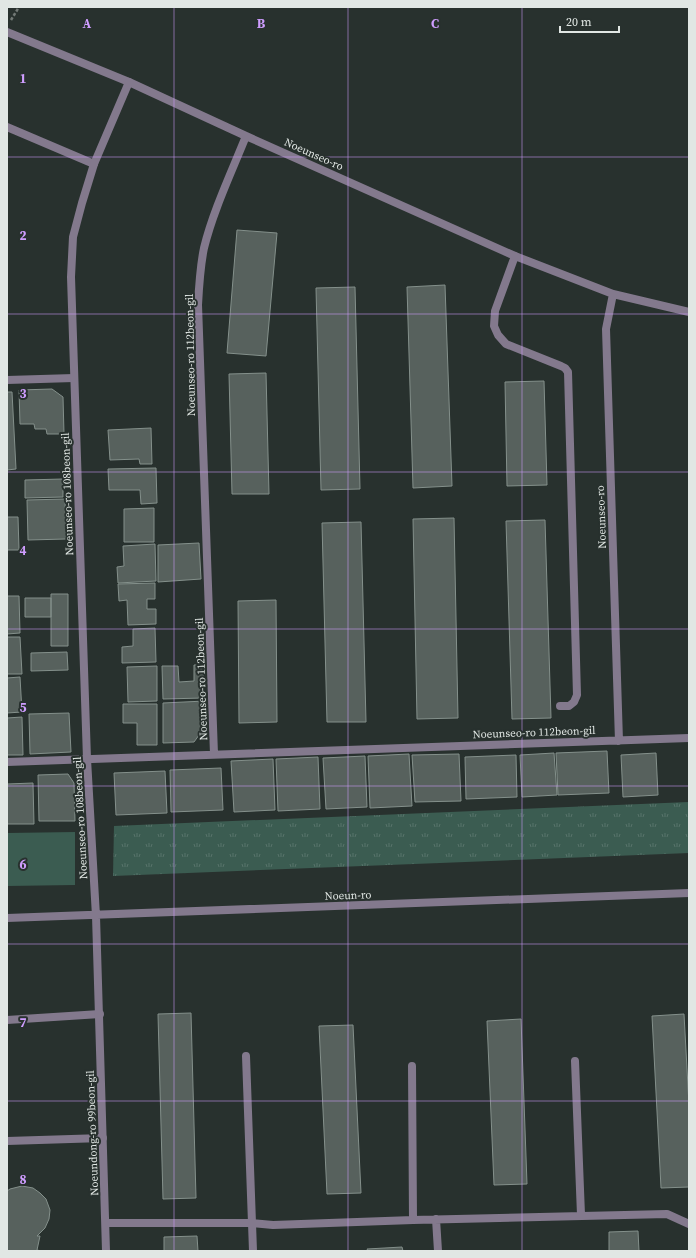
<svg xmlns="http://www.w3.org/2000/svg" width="696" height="1258" font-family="'Source Serif 4',serif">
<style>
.grass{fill:url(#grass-tufts)}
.park{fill:#3b5c51}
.building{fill:#57615d;stroke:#84908b}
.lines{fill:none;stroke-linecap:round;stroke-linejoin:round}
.path{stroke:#727976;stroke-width:2.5;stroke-dasharray:3 2;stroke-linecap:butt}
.service{stroke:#83798d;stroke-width:8}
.minor{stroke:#83798d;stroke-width:8}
.tertiary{stroke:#83798d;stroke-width:8}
.grid{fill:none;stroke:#cf9dff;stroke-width:1;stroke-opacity:0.55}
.labels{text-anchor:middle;stroke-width:4;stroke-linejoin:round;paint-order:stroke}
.street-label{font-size:11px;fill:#e1e7e4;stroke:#28312e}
.grid-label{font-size:13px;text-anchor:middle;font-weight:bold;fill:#cf9dff;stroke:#28312e;stroke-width:4;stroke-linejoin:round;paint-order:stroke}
</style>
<defs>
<pattern id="grass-tufts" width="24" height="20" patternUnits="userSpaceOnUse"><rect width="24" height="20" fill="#3b5c51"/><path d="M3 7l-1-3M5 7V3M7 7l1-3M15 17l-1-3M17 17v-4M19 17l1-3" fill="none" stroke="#57736a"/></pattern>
</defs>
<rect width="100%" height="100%" fill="#28312e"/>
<path class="grass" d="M689,802V853L113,876L114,826Z"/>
<path class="park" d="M75,832V885L7,886V833Z"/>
<path class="building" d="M237,230L277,233L266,356L227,353Z
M445,285L452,486L413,488L407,287Z
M355,287L360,489L321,490L316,288Z
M266,373L269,494H232L229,374Z
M544,381L547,485L507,486L505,382Z
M52,389L63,397L64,434H47L46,429H35L34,424H20L19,390Z
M7,392H12L16,469L7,470Z
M151,428L152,464H140L139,459L110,460L108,430Z
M156,468L157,503L141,504L140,490H109L108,469Z
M63,479V497L25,498V480Z
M65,499L66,539L28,540L27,500Z
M154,508V542H124V509Z
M7,517H18L19,550H7Z
M454,518L458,718L417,719L413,519Z
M545,520L551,718L512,719L506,521Z
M361,522L366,722H327L322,523Z
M199,543L201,579L158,582V545Z
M155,544L156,581L118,583L117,567L124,566L123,546Z
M155,583V599H147V609H156V624L128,625L127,600L119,601L118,584Z
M51,594H68V646H51Z
M7,596H19L20,633L7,634Z
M25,598H51V617H25Z
M276,600L277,722L239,723L238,601Z
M155,628L156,662L122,663V647L133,646V629Z
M7,637H20L22,674H7Z
M67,652L68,670L31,671V653Z
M194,665H203L204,698L163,699L162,666H178L179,682L194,681Z
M157,666V701L128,702L127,667Z
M20,677L22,712L7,713V678Z
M205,701V727L194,742L163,743V703Z
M123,704H157V745H137V723H123Z
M69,713L71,752L30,754L29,714Z
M22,717L23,755H7V718Z
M607,751L609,793L558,795L556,753Z
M554,753L557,795L522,797L520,755Z
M656,753L658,795L623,797L621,755Z
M409,754L412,806L370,808L368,756Z
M459,754L461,801L415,802L412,755Z
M516,755L517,797L466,799L465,757Z
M365,756L367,807L326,809L323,758Z
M318,757L320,809L278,811L276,759Z
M273,759L275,810L234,812L231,761Z
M221,768L223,810L171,812L170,770Z
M165,771L167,813L116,815L114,773Z
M68,774L74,783L75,821H39L38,775Z
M33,783L34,824H7V784Z
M191,1013L196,1198L163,1199L158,1014Z
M684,1014L689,1105V1187L661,1188L652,1016Z
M521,1019L527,1184L494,1185L487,1021Z
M353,1025L361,1193L327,1194L319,1026Z
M22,1186L33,1188L40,1193L46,1199L50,1210L49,1219L45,1228L37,1236H40L37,1250L41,1251H7V1191L10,1189Z
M638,1231L639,1251H609V1232Z
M197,1236L198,1251H164V1237Z
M402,1247L403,1251H368L367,1249Z"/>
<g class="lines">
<path class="path" d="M11,20L19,7"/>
<path class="service" d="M515,256L495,311L494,326L498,335L506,344L561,366L565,368L568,372L577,695L574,702L569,706H560
M246,1056L253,1251
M575,1061L581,1215
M412,1066L413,1220
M436,1219L438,1251
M106,1223H252L273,1225L413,1220L667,1214L689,1224"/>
<path class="minor" d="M7,32L129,82L246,136L515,256L613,294L689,312
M7,127L94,164
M613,294L606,329L619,741
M7,380L74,378
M214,754L198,305C199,286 200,267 204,248C213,211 232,171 246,136
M7,762L689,738
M7,1020L100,1014
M7,1141L103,1138"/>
<path class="tertiary" d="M7,918L689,893
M106,1251L96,916L87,759L71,277L73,237L82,203L94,164L129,82"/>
</g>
<path class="grid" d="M174,7V1251M348,7V1251M522,7V1251M7,157H689M7,314H689M7,472H689M7,629H689M7,786H689M7,944H689M7,1101H689"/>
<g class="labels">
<g class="street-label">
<text transform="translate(314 154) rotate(24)" y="4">Noeunseo-ro</text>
<text transform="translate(190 355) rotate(-91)" y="4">Noeunseo-ro 112beon-gil</text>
<text transform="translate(67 494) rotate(-92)" y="4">Noeunseo-ro 108beon-gil</text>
<text transform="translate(601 517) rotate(-92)" y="4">Noeunseo-ro</text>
<text transform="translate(201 679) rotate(-92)" y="4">Noeunseo-ro 112beon-gil</text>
<text transform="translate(534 732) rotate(-2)" y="4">Noeunseo-ro 112beon-gil</text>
<text transform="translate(80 818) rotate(-93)" y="4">Noeunseo-ro 108beon-gil</text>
<text transform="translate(348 895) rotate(-2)" y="4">Noeun-ro</text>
<text transform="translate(92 1133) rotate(-92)" y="4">Noeundong-ro 99beon-gil</text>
</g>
</g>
<g class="grid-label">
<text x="87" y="28">A</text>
<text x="261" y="28">B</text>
<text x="435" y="28">C</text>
<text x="23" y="83">1</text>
<text x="23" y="240">2</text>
<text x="23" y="398">3</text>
<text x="23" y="555">4</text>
<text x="23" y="712">5</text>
<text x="23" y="869">6</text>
<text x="23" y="1027">7</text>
<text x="23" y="1184">8</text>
</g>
<rect width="696" height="1258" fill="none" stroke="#e1e7e4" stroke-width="16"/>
<path d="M560 26v6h59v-6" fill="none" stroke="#e1e7e4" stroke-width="2"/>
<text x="566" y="26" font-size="12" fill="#e1e7e4" stroke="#28312e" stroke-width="3" paint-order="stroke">20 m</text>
</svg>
